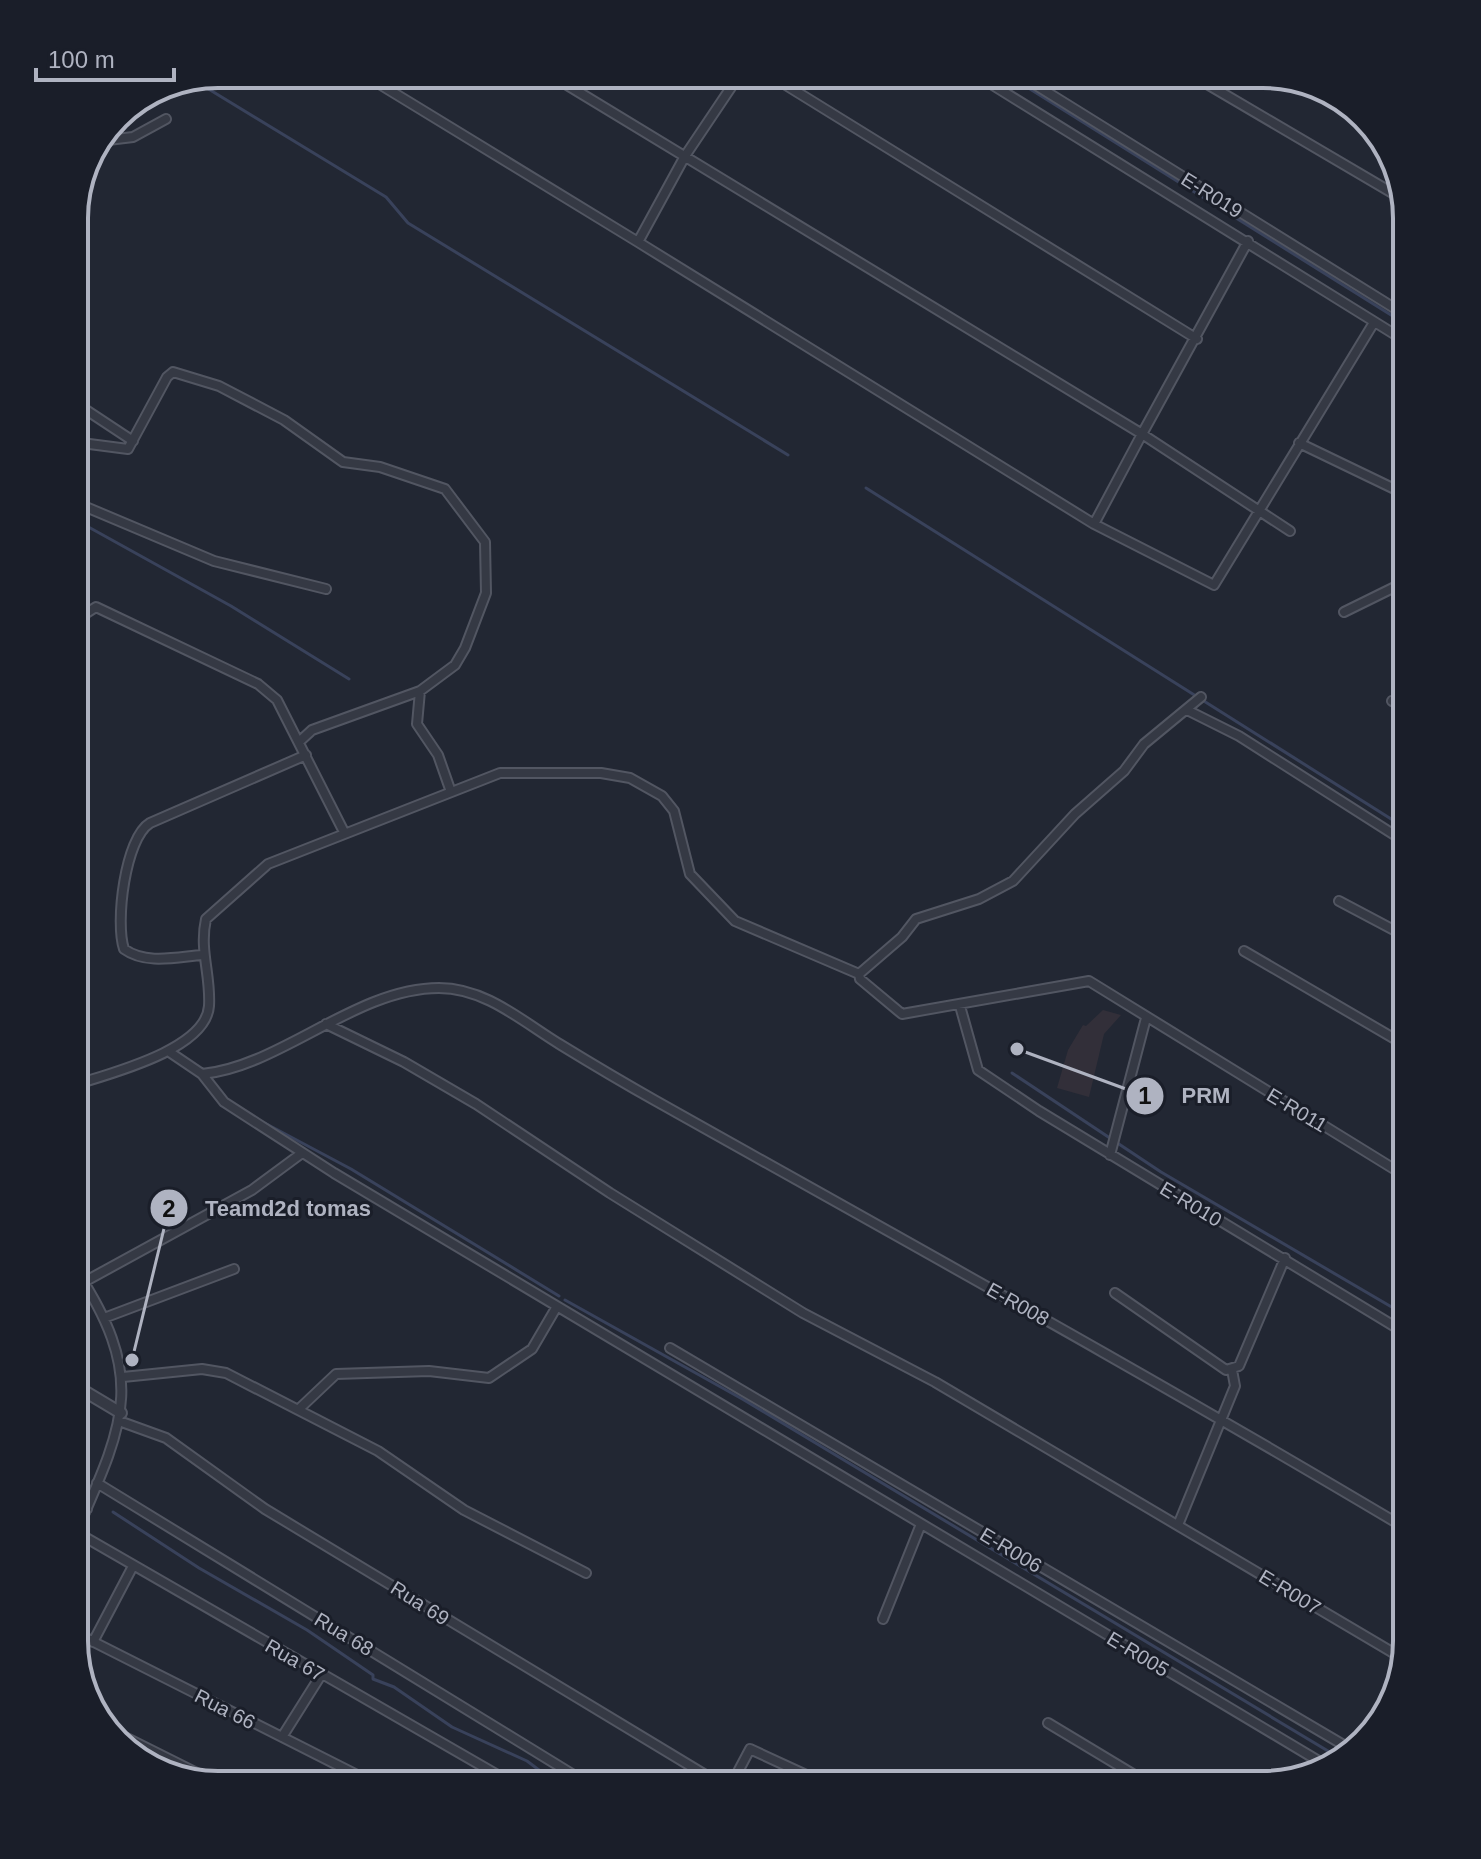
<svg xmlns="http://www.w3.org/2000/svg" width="1481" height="1859" font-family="Arial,sans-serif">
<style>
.medical{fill:#322f39}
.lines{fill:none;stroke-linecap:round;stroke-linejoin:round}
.stream{stroke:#39425b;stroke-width:3}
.minor-casing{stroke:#525662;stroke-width:12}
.tertiary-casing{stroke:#525662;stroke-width:14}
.minor{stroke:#353944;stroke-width:8}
.tertiary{stroke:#353944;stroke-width:10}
.labels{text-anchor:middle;stroke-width:6;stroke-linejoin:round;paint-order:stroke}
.street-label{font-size:20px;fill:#afb3c1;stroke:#1a1e29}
.rim{fill:none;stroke:#afb3c1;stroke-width:4}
.leader{fill:none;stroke:#afb3c1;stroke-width:3}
.callout-dot{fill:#afb3c1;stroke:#1a1e29;stroke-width:3}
.mark-label{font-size:24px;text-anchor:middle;font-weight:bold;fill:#111}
.callout-label{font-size:22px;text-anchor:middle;font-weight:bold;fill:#afb3c1;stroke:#1a1e29;stroke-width:6;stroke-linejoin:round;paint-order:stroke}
</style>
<rect width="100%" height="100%" fill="#222733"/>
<path class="medical" d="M1103,1010L1121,1015L1104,1034L1089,1097L1057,1088L1068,1050L1083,1025L1086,1026Z"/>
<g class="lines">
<path class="stream" d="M1006,74L1407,325
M197,82L386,197L408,223L788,455
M866,488L1407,829
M74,519L231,606L349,679
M1012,1073L1161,1172L1407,1316
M259,1120L351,1169L559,1296
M565,1300L744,1400L1343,1760
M113,1512L199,1568L307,1630L373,1675V1679L394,1687L452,1727L527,1761L559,1785"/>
<g class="minor-casing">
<path id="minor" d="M363,74L638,242L685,156L740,74
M549,74L1142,434L1248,241
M768,74L1197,339
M975,74L1407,342
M1018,74L1407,316
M1190,74L1401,198
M100,141L133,137L166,119
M638,242L1094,524L1214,585L1373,324
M74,402L133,441
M74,442L128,449L167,377L173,372L219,386L284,420L343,462L380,467L445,489L485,542L486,593L465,648L455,665L420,691L312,730L300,741
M1299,443L1407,495
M74,502L214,561L326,589
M1094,524L1142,434L1290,531
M1344,612L1407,581
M74,621L96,607L258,684L277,700L344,832
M420,691L417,724L438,755L451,792
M1392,701L1407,708
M1187,710L1239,736L1407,843
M1339,901L1407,937
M1244,951L1407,1046
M202,955C177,957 146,965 124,949C115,923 125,838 150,823L306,755
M859,974L902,937L916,919L979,899L1013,881L1075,814L1124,771L1144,744L1201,697
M960,1006L978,1070L1039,1111L1407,1334
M326,1024L404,1062L476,1104L610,1193L803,1313L935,1382L1402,1658
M168,1051L202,1074L224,1102L334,1173L1327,1766
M202,1074C280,1067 356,988 439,988C486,988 523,1022 561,1045C592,1064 624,1083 656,1101C907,1242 1159,1381 1407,1529
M74,1085C108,1074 206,1050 209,1006C211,975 199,950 206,919L268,864L500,773H601L630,778L662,796L674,811L690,874L735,921L859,974L860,979L902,1014L1089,981L1407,1177
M1110,1155L1146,1018
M74,1267C148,1378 125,1422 75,1535
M84,1282L252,1190L302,1153
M1115,1293L1226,1370L1239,1366L1285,1258
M104,1318L234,1269
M670,1348L1352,1750
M123,1377L202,1369L226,1373L378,1451L464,1510L586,1573
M299,1409L336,1374L429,1371L489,1378L532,1349L556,1308
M119,1421L166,1438L265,1509L722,1785
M97,1483L590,1785
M74,1501L87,1509
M1178,1525L1235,1386L1232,1370
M76,1532L515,1785
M883,1619L921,1524
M74,1632L377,1785
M93,1642L133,1566
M1048,1723L1151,1785
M107,1728L221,1785
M282,1737L321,1675
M731,1785L750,1749L828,1785"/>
</g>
<g class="tertiary-casing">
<path id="tertiary" d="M74,1385L121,1413"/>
</g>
<use href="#minor" class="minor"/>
<use href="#tertiary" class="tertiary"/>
</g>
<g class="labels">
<g class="street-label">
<text transform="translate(1212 195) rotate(32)" y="7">E-R019</text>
<text transform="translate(1297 1110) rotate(31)" y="7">E-R011</text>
<text transform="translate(1191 1204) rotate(31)" y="7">E-R010</text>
<text transform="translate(1018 1304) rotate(29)" y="7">E-R008</text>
<text transform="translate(1011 1550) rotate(31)" y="7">E-R006</text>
<text transform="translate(1290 1592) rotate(31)" y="7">E-R007</text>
<text transform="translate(420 1603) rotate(32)" y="7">Rua 69</text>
<text transform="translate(344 1634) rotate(31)" y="7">Rua 68</text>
<text transform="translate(1138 1654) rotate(31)" y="7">E-R005</text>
<text transform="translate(295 1660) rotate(30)" y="7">Rua 67</text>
<text transform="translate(225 1709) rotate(27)" y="7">Rua 66</text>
</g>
</g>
<path d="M0 0H1481V1859H0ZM218 88H1263A130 130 0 0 1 1393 218V1641A130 130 0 0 1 1263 1771H218A130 130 0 0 1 88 1641V218A130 130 0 0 1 218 88Z" fill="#1a1e29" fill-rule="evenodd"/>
<path class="rim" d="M218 88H1263A130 130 0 0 1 1393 218V1641A130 130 0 0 1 1263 1771H218A130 130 0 0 1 88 1641V218A130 130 0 0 1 218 88Z"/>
<path class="leader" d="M1017 1049L1145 1096M132 1360L169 1208"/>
<g class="callout-dot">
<circle cx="1017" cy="1049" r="8"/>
<circle cx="132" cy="1360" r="8"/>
<circle cx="1145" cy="1096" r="20"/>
<circle cx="169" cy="1208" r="20"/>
</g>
<g class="mark-label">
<text x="1145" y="1104">1</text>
<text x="169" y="1217">2</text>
</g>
<g class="callout-label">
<text x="1206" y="1103">PRM</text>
<text x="288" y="1216">Teamd2d tomas</text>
</g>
<path d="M36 68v12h138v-12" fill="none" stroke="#afb3c1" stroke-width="4"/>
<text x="48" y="68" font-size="24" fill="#afb3c1" stroke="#1a1e29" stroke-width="6" paint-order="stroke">100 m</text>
</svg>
